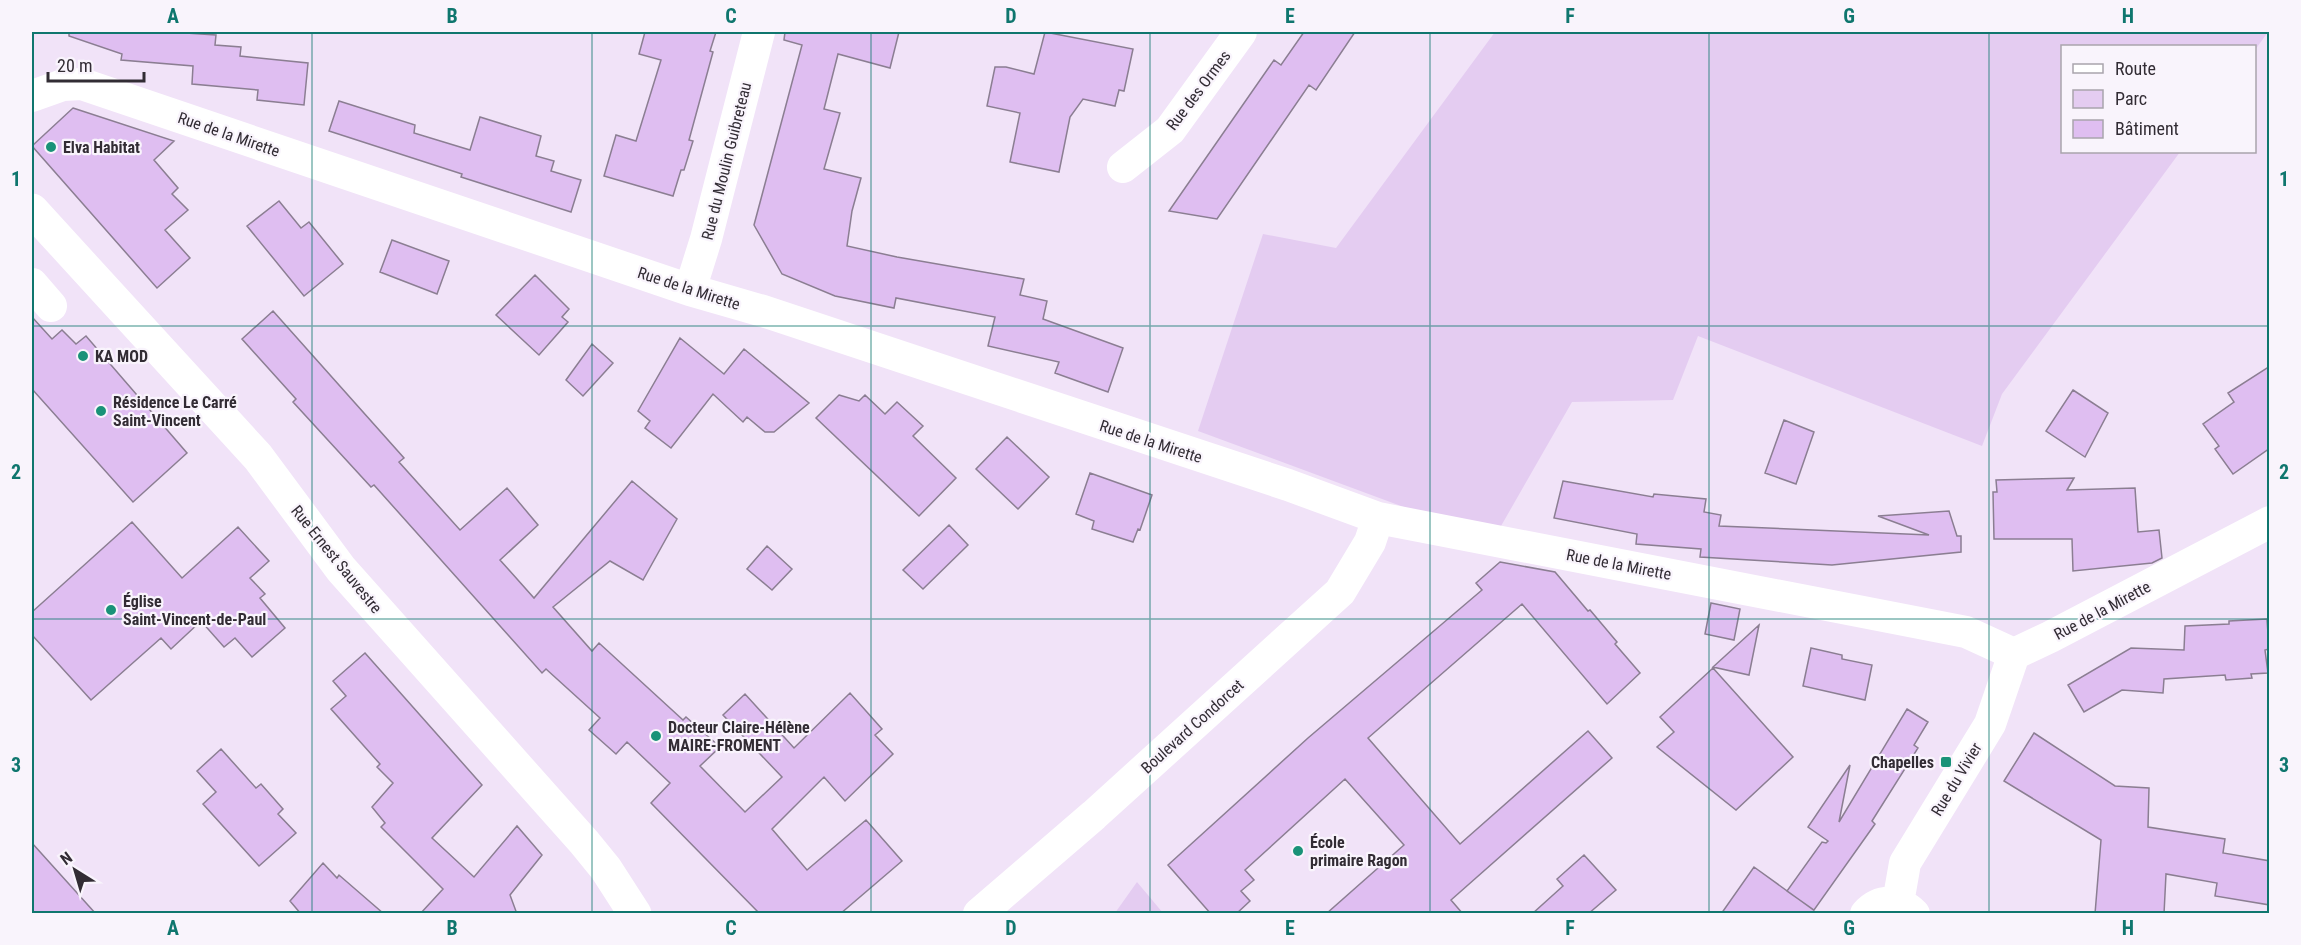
<svg xmlns="http://www.w3.org/2000/svg" width="2301" height="945" font-family="'Roboto Condensed',sans-serif">
<style>
.green{fill:#e4ccf1}
.building{fill:#dfbef1;stroke:#8b7e92;stroke-width:1.5}
.lines{fill:none;stroke-linecap:round;stroke-linejoin:round}
.minor{stroke:#fff;stroke-width:32}
.major{stroke:#fff;stroke-width:33}
.grid{fill:none;stroke:#0f766e;stroke-width:1.5;stroke-opacity:0.55}
.poi-dot{fill:#199278;stroke:#f9f4fc;stroke-width:2}
.labels{text-anchor:middle;stroke-width:4.5;stroke-linejoin:round;paint-order:stroke}
.street-label{font-size:16px;fill:#322c34;stroke:#f9f4fc}
.poi-label{font-size:16px;font-weight:bold;fill:#322c34;stroke:#f9f4fc;text-anchor:start}
.neatline{fill:none;stroke:#0f766e;stroke-width:2}
.grid-label{font-size:20px;text-anchor:middle;font-weight:bold;fill:#0f766e}
</style>
<rect width="100%" height="100%" fill="#f1e3f8"/>
<path class="green" d="M1495,32H2268L2255,50L2254,46H2062V152H2180L2002,394L1982,446L1698,336L1673,400L1572,402L1493,540L1198,431L1263,234L1336,248Z
M1137,882L1163,913H1115Z"/>
<path class="building" d="M69,32H170L216,35L215,45L241,47L240,56L308,63L304,105L257,100L258,90L192,84L193,66L121,60L122,54L69,36Z
M645,32H716L710,51L713,52L689,140L693,141L684,170H681L673,196L604,176L616,135L636,141L661,60L639,54Z
M785,32H899L890,68L838,54L824,109L840,113L824,169L861,178L852,211L847,246L897,257L1024,279L1020,295L1047,301L1043,319L1123,348L1108,392L1055,373L1059,362L988,346L995,317L896,298L894,308L835,296L782,274L754,225L802,45L784,40Z
M1045,32L1133,49L1124,91L1119,90L1115,106L1083,99L1070,117L1059,172L1010,162L1020,113L987,106L995,67H1006L1034,74Z
M1304,32H1355L1316,90L1309,85L1217,219L1169,211L1274,60L1281,65Z
M339,101L415,125L414,133L470,150L480,117L541,136L536,156L554,161L551,171L581,180L571,212L461,177L462,174L329,131Z
M73,108L174,141L154,160L178,188L172,194L188,210L165,230L190,258L157,288L32,146Z
M279,201L301,228L309,222L343,264L304,296L247,226Z
M392,240L449,261L437,294L380,272Z
M535,275L569,309L562,317L568,322L539,355L496,315Z
M273,311L404,458L399,462L460,530L507,488L538,525L500,560L534,598L632,481L677,519L643,580L610,561L553,607L592,651L599,643L683,720L686,717L720,747L700,766L745,812L782,777L723,715L745,694L794,748L850,693L882,729L875,735L893,754L845,801L824,777L772,829L807,870L866,820L902,861L840,914H760L651,803L670,783L627,742L616,754L589,730L600,718L546,669L542,673L374,485L371,487L293,402L296,399L242,339Z
M32,317L52,339L62,330L76,344L86,336L187,453L133,502L32,389Z
M680,338L724,374L744,349L809,403L774,432H765L747,417L743,422L713,394L671,448L645,428L650,421L638,411Z
M592,344L613,363L583,396L566,380Z
M2270,366V448L2233,474L2215,449L2219,446L2203,424L2234,402L2228,393Z
M2073,390L2108,413L2085,457L2046,431Z
M839,395L859,401L865,395L885,414L897,402L923,426L913,436L956,478L919,516L816,418Z
M1784,420L1814,432L1796,484L1765,473Z
M1007,437L1049,477L1018,509L976,469Z
M1090,473L1152,495L1140,530L1138,529L1133,542L1092,529L1094,521L1076,514Z
M2074,478L2067,490L2135,488L2138,532L2159,530L2162,558L2152,563L2073,571L2072,539H1994L1993,492H1997L1996,480Z
M1563,481L1653,497L1654,494L1706,499L1704,512L1721,515L1719,526L1929,535L1878,516L1949,511L1957,536H1961V552L1832,565L1700,557L1701,549L1636,544L1637,534L1554,518Z
M132,522L182,578L238,527L269,561L250,578L265,594L260,598L285,628L252,657L235,638L224,647L201,621L171,649L161,638L91,700L32,635V612Z
M949,525L968,545L923,589L903,570Z
M767,546L792,569L772,590L747,569Z
M1500,562L1555,572L1588,611L1590,610L1617,642L1615,644L1640,673L1607,704L1522,604L1368,738L1460,844L1588,731L1612,758L1451,900L1463,914H1326L1404,845L1345,779L1245,870L1254,880L1241,891L1250,901L1236,914H1211L1168,865L1308,738L1482,590L1476,583Z
M1711,603L1740,609L1734,640L1705,634Z
M2267,619L2269,649L2265,650L2268,673L2251,674L2252,678L2226,680L2225,675L2164,679L2163,693L2122,690L2084,712L2068,685L2131,648L2184,650L2185,626L2229,624V621Z
M1759,625L1749,675L1713,667Z
M1811,648L1842,655V659L1872,665L1865,700L1803,686Z
M365,653L482,785L432,838L474,877L517,826L542,855L510,895L517,914H420L443,889L381,827L385,823L372,807L393,783L377,767L380,764L331,709L346,696L333,681Z
M1713,668L1793,757L1736,810L1657,747L1674,732L1660,717Z
M1907,709L1928,722L1914,745L1918,748L1872,821L1875,824L1814,910L1787,891L1822,842L1826,843L1828,841L1808,827L1850,765L1839,822Z
M2034,733L2115,786L2149,788L2148,827L2225,839L2223,853L2270,861V905L2215,896L2217,883L2166,874L2164,914H2095L2101,840L2004,781Z
M221,749L256,788L261,784L283,809L278,814L296,833L259,866L203,804L216,792L197,771Z
M32,843L96,914H32Z
M1584,855L1616,890L1588,914H1532L1563,886L1557,879Z
M323,863L337,878L339,875L384,914H301L290,901Z
M1754,867L1819,914H1721Z"/>
<g class="lines">
<path class="minor" d="M32,96L63,85L82,84L690,290L763,311L1288,485L1378,518L1966,632L2014,654L2050,637L2270,522
M1123,167L1170,130L1241,32
M32,284L51,306
M690,290L706,239L759,32
M1898,903L1905,863L1990,724L2014,654
M979,914L1094,815L1340,592L1370,542L1378,518
M1866,914C1880,898 1900,900 1914,914"/>
<path class="major" d="M32,210L258,457L341,569L584,842L606,869L635,914"/>
</g>
<path class="grid" d="M312,32V914M592,32V914M871,32V914M1150,32V914M1430,32V914M1709,32V914M1989,32V914M32,326H2270M32,619H2270"/>
<g class="poi-dot">
<circle cx="51" cy="147" r="6"/>
<circle cx="83" cy="356" r="6"/>
<circle cx="101" cy="411" r="6"/>
<circle cx="111" cy="610" r="6"/>
<circle cx="656" cy="736" r="6"/>
<rect x="1940" y="756" width="12" height="12" rx="3"/>
<circle cx="1298" cy="851" r="6"/>
</g>
<g class="labels">
<g class="street-label">
<text transform="translate(1198 90) rotate(-53)" y="6">Rue des Ormes</text>
<text transform="translate(229 134) rotate(19)" y="6">Rue de la Mirette</text>
<text transform="translate(726 161) rotate(-76)" y="6">Rue du Moulin Guibreteau</text>
<text transform="translate(689 288) rotate(18)" y="6">Rue de la Mirette</text>
<text transform="translate(1151 441) rotate(18)" y="6">Rue de la Mirette</text>
<text transform="translate(337 559) rotate(51)" y="6">Rue Ernest Sauvestre</text>
<text transform="translate(1619 564) rotate(11)" y="6">Rue de la Mirette</text>
<text transform="translate(2102 610) rotate(-28)" y="6">Rue de la Mirette</text>
<text transform="translate(1192 726) rotate(-42)" y="6">Boulevard Condorcet</text>
<text transform="translate(1956 779) rotate(-59)" y="6">Rue du Vivier</text>
</g>
<g class="poi-label">
<text x="63" y="153">Elva Habitat</text>
<text x="95" y="362">KA MOD</text>
<text x="113" y="408">Résidence Le Carré<tspan x="113" dy="18">Saint-Vincent</tspan></text>
<text x="123" y="607">Église<tspan x="123" dy="18">Saint-Vincent-de-Paul</tspan></text>
<text x="668" y="733">Docteur Claire-Hélène<tspan x="668" dy="18">MAIRE-FROMENT</tspan></text>
<text x="1934" y="768" text-anchor="end">Chapelles</text>
<text x="1310" y="848">École<tspan x="1310" dy="18">primaire Ragon</tspan></text>
</g>
</g>
<rect width="2301" height="945" fill="none" stroke="#f9f4fc" stroke-width="66"/>
<rect x="2061" y="45" width="195" height="108" fill="#f9f4fc" stroke="#a9a4ac" stroke-width="1.5"/>
<rect x="2073" y="64" width="30" height="9" fill="#ffffff" stroke="#a9a4ac" stroke-width="1.5"/>
<text x="2115" y="75" font-size="18" fill="#322c34">Route</text>
<rect x="2073" y="90" width="30" height="18" fill="#e4ccf1" stroke="#a9a4ac" stroke-width="1.5"/>
<text x="2115" y="105" font-size="18" fill="#322c34">Parc</text>
<rect x="2073" y="120" width="30" height="18" fill="#dfbef1" stroke="#a9a4ac" stroke-width="1.5"/>
<text x="2115" y="135" font-size="18" fill="#322c34">Bâtiment</text>
<g transform="translate(75 870) rotate(323)" stroke="#f9f4fc" stroke-width="4.5" paint-order="stroke">
<path d="M0-4.5L10 22L0 15L-10 22Z" fill="#322c34"/>
<text y="-9" font-size="16" font-weight="bold" text-anchor="middle" fill="#322c34">N</text>
</g>
<path d="M48 72v9h96v-9" fill="none" stroke="#322c34" stroke-width="3"/>
<text x="57" y="72" font-size="18" fill="#322c34" stroke="#f9f4fc" stroke-width="4.5" paint-order="stroke">20 m</text>
<rect x="33" y="33" width="2235" height="879" class="neatline"/>
<g class="grid-label">
<text x="173" y="23">A</text>
<text x="452" y="23">B</text>
<text x="731" y="23">C</text>
<text x="1011" y="23">D</text>
<text x="1290" y="23">E</text>
<text x="1570" y="23">F</text>
<text x="1849" y="23">G</text>
<text x="2128" y="23">H</text>
<text x="16" y="186">1</text>
<text x="2284" y="186">1</text>
<text x="16" y="479">2</text>
<text x="2284" y="479">2</text>
<text x="16" y="772">3</text>
<text x="2284" y="772">3</text>
<text x="173" y="935">A</text>
<text x="452" y="935">B</text>
<text x="731" y="935">C</text>
<text x="1011" y="935">D</text>
<text x="1290" y="935">E</text>
<text x="1570" y="935">F</text>
<text x="1849" y="935">G</text>
<text x="2128" y="935">H</text>
</g>
</svg>
